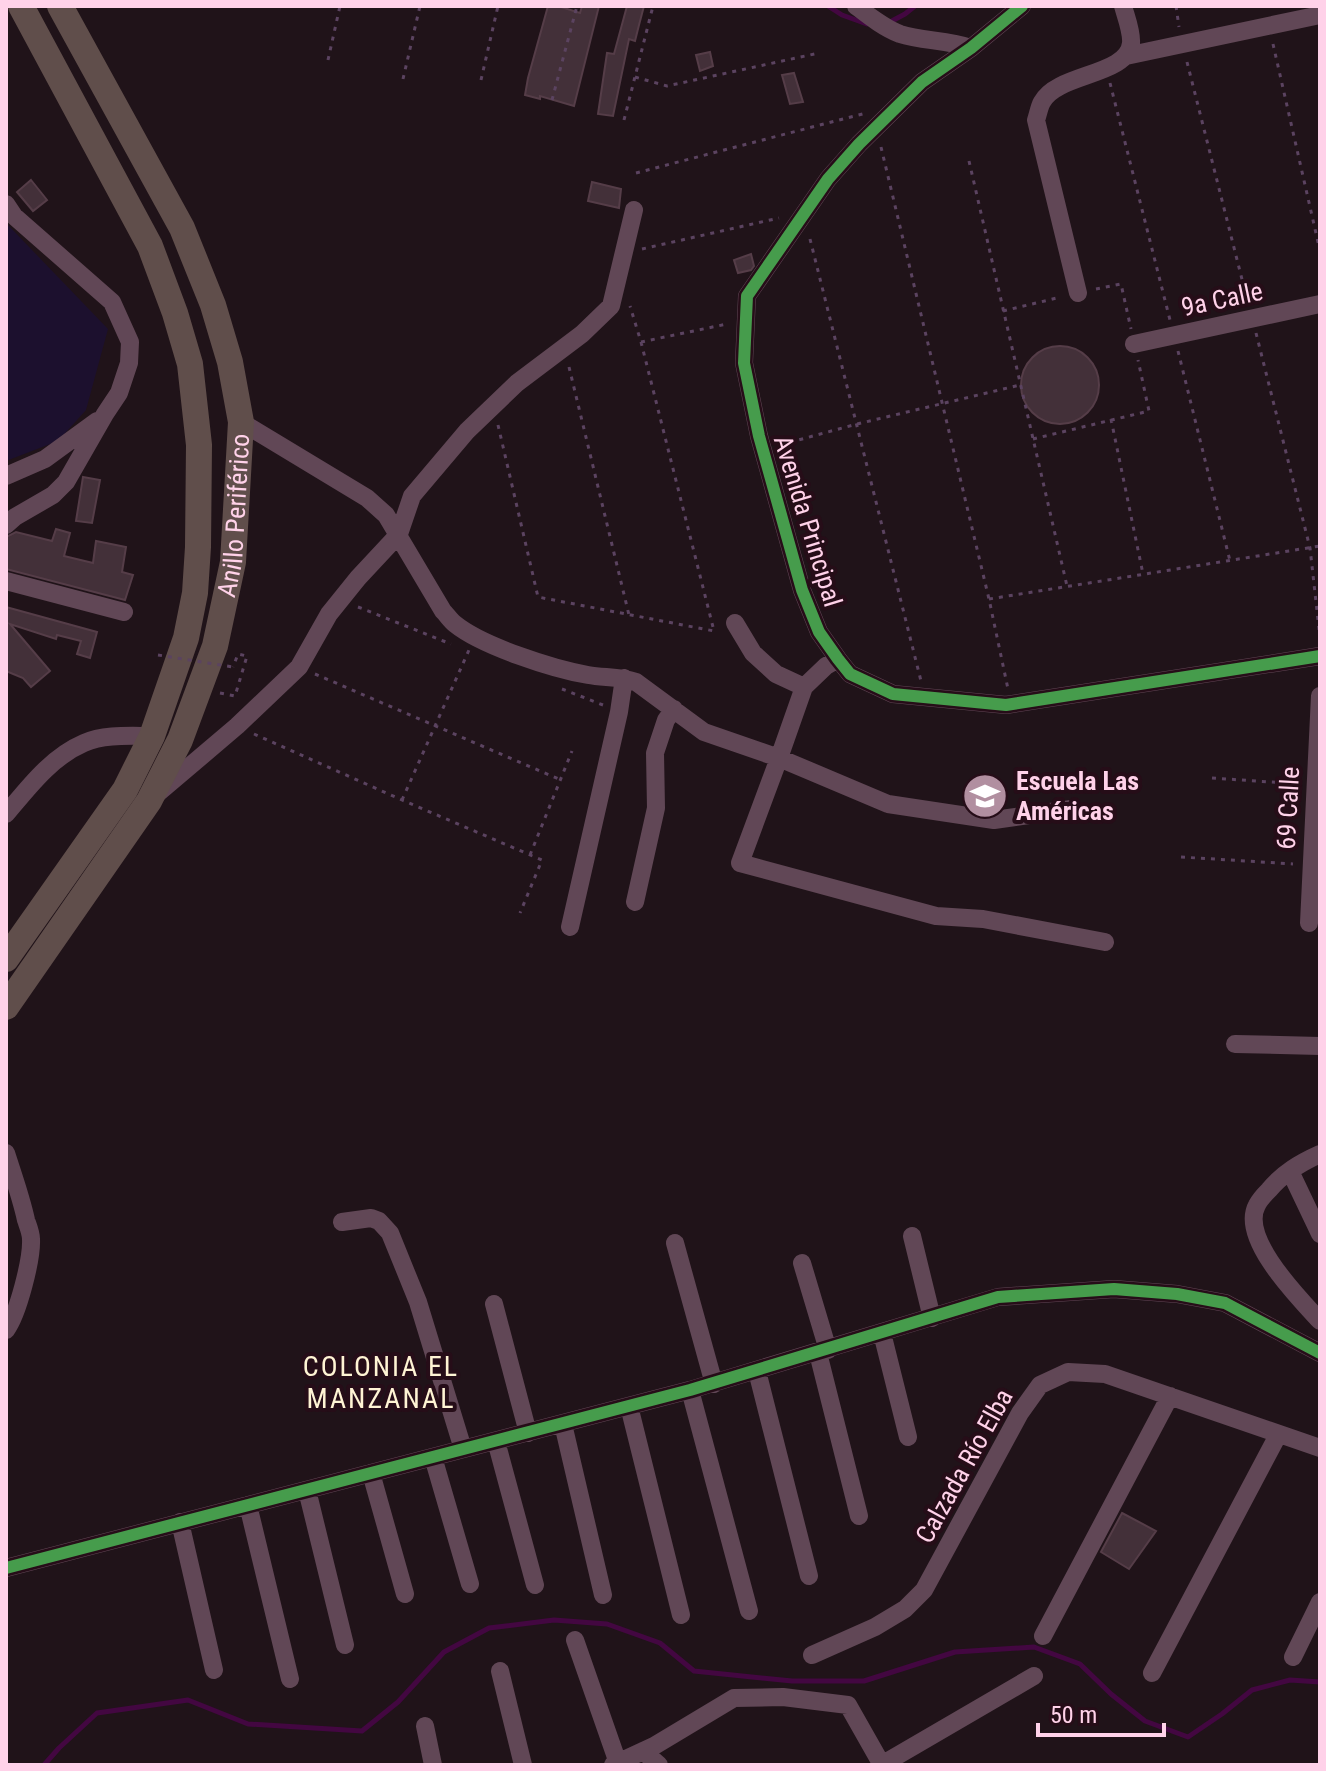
<svg xmlns="http://www.w3.org/2000/svg" width="1326" height="1771" font-family="'Roboto Condensed',sans-serif">
<style>
.green{fill:#1c102e}
.lines{fill:none;stroke-linecap:round;stroke-linejoin:round}
.stream{stroke:#430741;stroke-width:5}
.building{fill:#433039;stroke:#553d48;stroke-width:2}
.path{stroke:#5b4360;stroke-width:3;stroke-dasharray:4 6;stroke-linecap:butt}
.minor{stroke:#614756;stroke-width:18}
.highway{stroke:#604e4b;stroke-width:26}
.path-bridge{stroke:#5b4360;stroke-width:3;stroke-dasharray:4 6;stroke-linecap:butt}
.cycleway-casing{stroke:#260d18;stroke-width:17}
.cycleway{stroke:#469c4c;stroke-width:12}
.labels{text-anchor:middle;stroke-width:8;stroke-linejoin:round;paint-order:stroke}
.street-label{font-size:26px;fill:#ffd2e9;stroke:#260d18}
.poi-label{font-size:26px;font-weight:bold;fill:#ffd2e9;stroke:#260d18;text-anchor:start}
.neighbourhood-label{font-size:28px;letter-spacing:2px;fill:#fff4d4;stroke:#260d18}
</style>
<rect width="100%" height="100%" fill="#201319"/>
<path class="green" d="M6,223L108,329L86,410L58,441L6,461Z"/>
<g class="lines">
<path class="stream" d="M828,6L842,15L867,24
M888,23L905,14L915,6
M44,1765L59,1748L97,1713L188,1700L248,1724L362,1731L398,1702L444,1652L489,1628L554,1620L607,1624L660,1643L694,1671L792,1681H864L955,1652L1034,1647L1080,1664L1111,1694L1145,1721L1188,1737L1222,1714L1252,1690L1290,1680L1320,1682"/>
</g>
<path class="building" d="M548,6H558L580,13L582,6H599L574,106L540,96V99L525,95L528,78Z
M627,6H644L639,25L635,41L629,39L613,116L598,114L607,53L614,54Z
M710,52L713,66L700,71L696,55Z
M794,73L803,102L790,104L782,75Z
M31,180L47,200L33,211L17,192Z
M592,182L621,189L619,208L588,201Z
M751,254L754,266L751,270L738,273L734,260Z
M1021 385a39 39 0 1 1 78 0a39 39 0 1 1-78 0Z
M83,477L100,480L92,523L76,521Z
M56,529L70,533L64,556L93,563L96,541L126,547L122,572L133,575L125,600L6,569V537L16,532L52,541Z
M6,607L97,632L90,658L77,654L81,641L57,635L56,639L10,624L50,671L31,687L23,678L6,671Z
M1122,1513L1156,1531L1129,1569L1101,1552Z"/>
<g class="lines">
<path class="path" d="M1176,6L1179,27
M1273,44L1320,251
M328,60L340,6
M1187,62L1248,303
M635,77L667,86L819,53
M403,79L420,6
M481,80L498,6
M1110,83L1170,320
M552,100L577,6
M624,120L653,6
M881,147L989,599L1008,689
M969,161L1067,586
M636,173L866,113
M810,239L921,681
M642,249L779,218
M1096,289L1121,284L1131,329
M1003,311L1061,297
M1256,333L1310,548L1320,638
M641,342L727,324
M1178,351L1230,561
M569,367L629,615
M1111,419L1143,574
M498,425L538,597L714,631L641,342L630,306
M1033,439L1149,411L1138,360
M780,445L857,424L1020,385
M989,599L1320,546
M358,607L451,644
M315,674L561,780
M562,689L603,705
M220,693L235,696L247,656L238,654L233,667
M254,734L402,800L542,860L520,913
M1212,778L1300,784
M402,800L469,650
M530,855L572,751
M1181,857L1293,864"/>
<path class="minor" d="M856,6C869,16 884,28 900,34C921,41 948,40 971,48
M1022,6L971,48L922,82L859,144L828,179L747,296L744,363L759,436L802,590L819,632L838,659L850,674L893,694L1006,705L1320,656
M1126,56L1320,15
M6,204L14,216L112,302L130,342L129,363L119,393L105,414L66,482L53,495L15,517L6,525
M1078,293L1036,120C1038,115 1039,107 1042,102C1057,73 1128,76 1131,43C1132,32 1126,17 1123,6
M1134,344L1320,304
M241,422L367,498L386,515L443,611C447,615 451,621 455,624C482,646 553,669 588,675C604,678 620,676 636,682L704,732L779,758L804,687L826,666L838,659
M6,476L45,459L97,421
M6,581L124,612
M735,623L753,653L776,674L804,687
M157,794L237,726L299,667L329,614L358,578L399,534L412,496L467,431L517,383L582,334L611,306L634,210
M1071,809L994,820L888,804L779,758L740,863L936,916L983,919L1105,942
M6,814C28,788 51,757 84,743C104,734 130,736 152,736
M635,902L656,808L655,753L666,720L674,709
M1309,923L1320,696
M570,927L619,712L624,678
M1235,1044L1320,1046
M6,1153C13,1175 21,1197 26,1220C28,1226 31,1233 31,1239C32,1259 18,1314 6,1330
M1320,1154C1300,1163 1283,1173 1269,1190C1265,1194 1260,1199 1257,1205C1239,1238 1299,1298 1320,1321
M1290,1171L1320,1234
M342,1222L371,1218L379,1221L390,1233L418,1302L463,1449
M912,1236L932,1318
M675,1243L714,1384
M802,1263L828,1350
M494,1304L528,1433
M882,1333L908,1437
M818,1353L859,1516
M757,1371L809,1576
M690,1390L749,1611
M629,1406L681,1615
M563,1424L603,1595
M496,1441L535,1585
M433,1457L470,1584
M371,1473L405,1594
M307,1490L345,1645
M248,1505L290,1679
M180,1522L214,1670
M6,1568L690,1390L998,1297L1114,1289L1177,1294L1225,1303L1320,1353
M1043,1636L1170,1396
M575,1640L618,1763
M812,1655L875,1627L905,1609L924,1590L1020,1413L1040,1385L1068,1372L1105,1374L1320,1448
M1293,1657L1320,1602
M500,1671L523,1765
M1152,1673L1278,1435
M425,1726L433,1765
M643,1751L659,1765
M883,1764L1034,1676
M613,1765L654,1746L734,1698L783,1697L848,1705L882,1765"/>
<g class="highway">
<path d="M6,959L125,790L152,736L186,638L195,593L198,547L199,445L190,364L175,313L150,246L21,6"/>
<path id="s1" d="M6,1007L149,801L180,740L215,646L233,562L241,422L230,362L213,305L182,228L60,6"/>
</g>
<path class="path-bridge" d="M158,655L233,667"/>
<g class="cycleway-casing">
<path id="cycleway" d="M1022,6L971,48L922,82L859,144L828,179L747,296L744,363L759,436L802,590L819,632L838,659L850,674L893,694L1006,705L1320,656
M6,1568L690,1390L998,1297L1114,1289L1177,1294L1225,1303L1320,1353"/>
</g>
<use href="#cycleway" class="cycleway"/>
</g>
<defs>
<g id="school-disc" transform="scale(2.3)"><circle r="9.5" fill="#b18fa0" stroke="#260d18"/><path d="M0-5L7-2L0 1L-7-2ZM-4 1L0 2.5L4 1V4Q0 6-4 4Z" fill="#fff"/></g>
</defs>
<g fill-rule="evenodd">
<use href="#school-disc" x="985" y="796"/>
</g>
<g class="labels">
<g class="street-label">
<text transform="translate(1222 299) rotate(-12)" y="9">9a Calle</text>
<text dy="9" stroke="none"><textPath href="#s1" startOffset="552">Anillo Periférico</textPath></text>
<text transform="translate(808 521) rotate(73)" y="9">Avenida Principal</text>
<text transform="translate(1288 808) rotate(-87)" y="9">69 Calle</text>
<text transform="translate(964 1466) rotate(-61)" y="9">Calzada Río Elba</text>
</g>
<g class="poi-label">
<text x="1016" y="790">Escuela Las<tspan x="1016" dy="30">Américas</tspan></text>
</g>
<g class="neighbourhood-label">
<text x="381" y="1376">COLONIA EL<tspan x="381" dy="32">MANZANAL</tspan></text>
</g>
</g>
<rect width="1326" height="1771" fill="none" stroke="#ffd2e9" stroke-width="16"/>
<path d="M1038 1723v12h126v-12" fill="none" stroke="#ffd2e9" stroke-width="4"/>
<text x="1050" y="1723" font-size="24" fill="#ffd2e9" stroke="#260d18" stroke-width="6" paint-order="stroke">50 m</text>
</svg>
